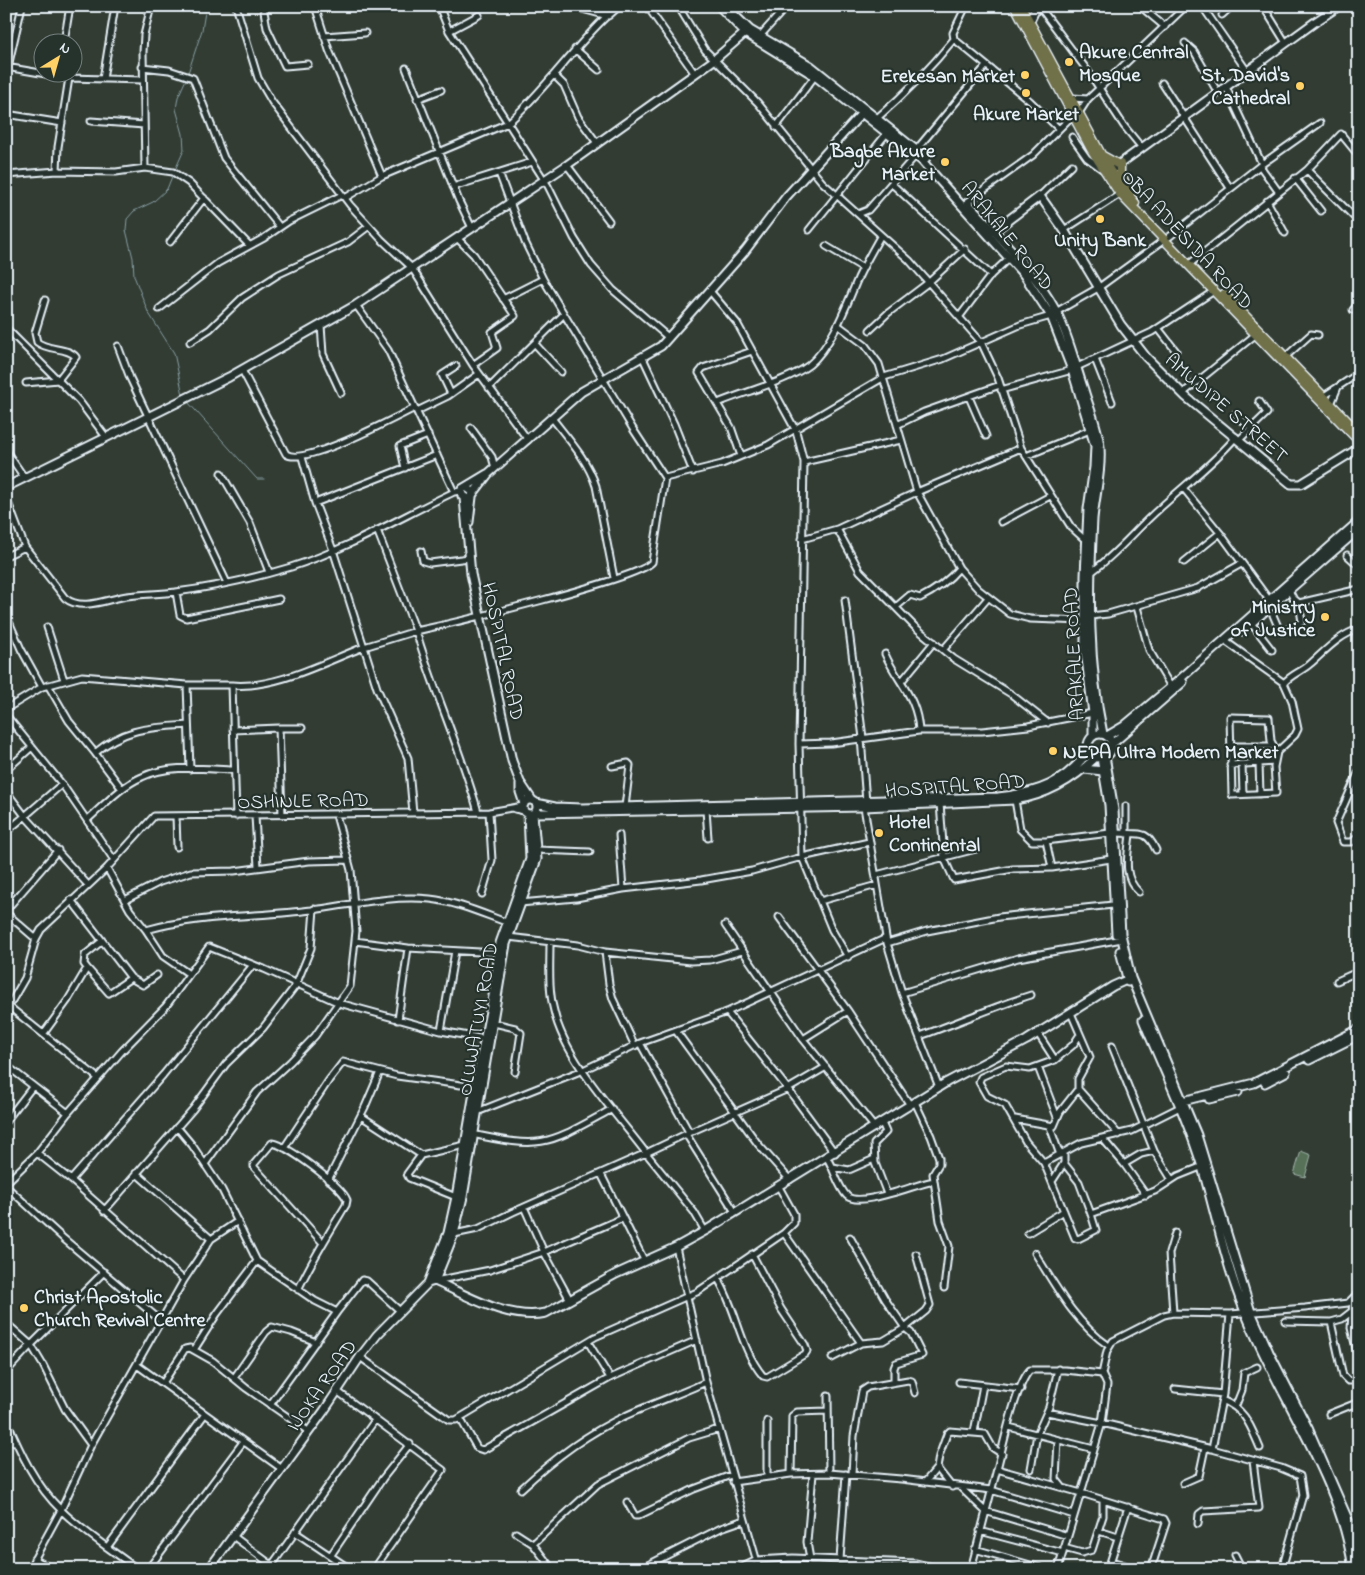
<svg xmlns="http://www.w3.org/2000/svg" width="1365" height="1575" font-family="'Indie Flower',sans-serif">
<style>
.green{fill:#567158;stroke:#9fb1a8}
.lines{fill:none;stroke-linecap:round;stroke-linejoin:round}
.stream{stroke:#889fa5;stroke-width:1}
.street-casing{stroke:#e8f1f8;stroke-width:9}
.secondary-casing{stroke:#e8f1f8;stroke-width:11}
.primary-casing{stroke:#e8f1f8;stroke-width:11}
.street{stroke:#26332d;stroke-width:5}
.secondary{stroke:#26332d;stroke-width:7}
.primary{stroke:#70704a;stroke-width:8}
.poi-dot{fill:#ffd166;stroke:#26332d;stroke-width:2}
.labels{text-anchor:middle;stroke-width:4.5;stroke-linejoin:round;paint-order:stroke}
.poi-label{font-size:20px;font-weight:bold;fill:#e8f1f8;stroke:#26332d;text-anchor:start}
.street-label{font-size:20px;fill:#e8f1f8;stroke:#26332d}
</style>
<rect width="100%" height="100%" fill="#323c33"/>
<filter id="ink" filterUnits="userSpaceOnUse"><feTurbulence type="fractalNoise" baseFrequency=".02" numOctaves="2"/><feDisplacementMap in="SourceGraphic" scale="10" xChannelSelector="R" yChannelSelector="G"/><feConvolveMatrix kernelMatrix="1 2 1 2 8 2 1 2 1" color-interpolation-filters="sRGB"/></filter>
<g filter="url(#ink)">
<path class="green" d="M1301,1151L1311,1155L1305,1177L1294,1174Z"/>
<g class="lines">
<path class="stream" d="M188,73L202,30L206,6
M175,170L184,150L183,134L176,109L178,97L187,77
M173,174L167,189L153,202L134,211L127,219L126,230L133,258L134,276L148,312L174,353L183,395
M187,401L257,479H264"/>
<g class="street-casing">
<path id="street" d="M236,6L258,78L272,102L350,205L381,239L412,268L473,365L528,440
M263,6L267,28L285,66L308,64
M315,6L329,50L382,176
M439,6L449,31L508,123C545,90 572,49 608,15
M647,6L695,74
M678,6L705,50L758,103L822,182L909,260L981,342L998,378L1021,448L1071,527L1082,537L1089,540
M1039,6L1090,74L1124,126L1142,148
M1140,6L1165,27
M1202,6L1247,71
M1263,6L1286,43
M1222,15L1232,6
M449,31L479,15
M324,36L365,33
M760,36L787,6
M954,39L1030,101L1059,129
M64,42L70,6
M1185,43L1194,51L1218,93
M575,49L599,70
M6,67L69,78L143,80
M8,67L22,6
M142,67L169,70L193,78L224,158L279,226
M406,68L459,201L472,228
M554,75L564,85L578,117L597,143
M103,79L115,6
M1162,83L1230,188
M1226,87L1262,164
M1072,98L1088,99
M417,99L441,90
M1079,113L1088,99L1186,6
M6,114L62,123
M876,119C905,94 930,69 954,39L953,33L966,6
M91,121L144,125
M776,127L815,76
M1072,137L1087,158L1102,169
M917,149L986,66
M567,165L609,221
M1260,166L1278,191
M145,168L143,52L144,35L151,6
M1307,170L1341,134L1359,156
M57,171L58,147L69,78
M6,175L57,171L116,172L145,168L173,172L189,183L249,245
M1295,178L1321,211
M892,184L991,275
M453,187L532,162
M1040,196L1072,165
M345,198L382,176L508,123L548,186L574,238L591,265L613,290L669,338
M1267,201L1285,233
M967,202L1033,155L1073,115
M858,214L868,210L916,155
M809,230L887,133
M1064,230L1120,194
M1169,237L1262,164L1320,123
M457,238L474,255L515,316L492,332L497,348L473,365
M170,242L204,198
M826,246L863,268
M1192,262L1307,170L1359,222
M710,291L737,323L796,431L804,462L799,744L802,857L869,842
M503,299L543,279
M356,305L388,350L454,492
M159,309L218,263L264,238L289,221L342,195
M1353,310L1359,303
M1056,312L1098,288L1164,240
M960,316L991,275L1011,256
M321,325L323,354L341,393
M838,325L865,345L879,364L917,492L959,568L978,589L1010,614L1030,619L1084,621
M6,328L79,401L106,437
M1158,328L1176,351
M870,330L888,313L929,282L965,249
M190,342L210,329L242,298L265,283L279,274L348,242L369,226
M535,344L561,372
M118,346L130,378L227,583
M643,358L674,424L693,472
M1095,359L1112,402
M1283,359L1311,334L1318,335
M1077,367L1152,332L1214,291
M242,370L286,454C304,467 394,418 415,408
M26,383L58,380L76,357C68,347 48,351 37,342L35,333L45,300
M489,388L564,314
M1001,390L1072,370
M451,394L442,375L456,366
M1182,394L1255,335
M1324,396L1359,373
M969,397L986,436
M718,403C744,392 788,381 809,365C832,346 847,304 858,278C865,263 873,249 881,235
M1331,404L1338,387
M417,411L448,396L479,374
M1235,414L1250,427
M552,418C569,440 587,459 596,486L614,578
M897,425L924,412L1000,385
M471,428L492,457L495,468
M1239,440L1267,413L1259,401
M6,451L24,477
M741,456L731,427L699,373L703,368L752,351
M1026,456L1090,430
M302,457L315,503L437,455
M804,462L901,440
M405,468L400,446L428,435
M221,473L250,523L269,572
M665,478L722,464L768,445L884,377L943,359L1020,325L1051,316
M1184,489L1220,533L1269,600
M6,497L25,547L65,598C82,612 107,599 127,596C143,594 160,594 176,592C215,587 254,578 291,567C348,549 401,517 454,492L461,491
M315,503L333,550L364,647L416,631C434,692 461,750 478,812
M1001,522L1050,496
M837,529L860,571L915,627L954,659L1011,694L1048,723
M377,530L416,631C448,624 641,579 652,562L665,478L633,429L543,279L525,242L499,173
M802,539L837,529L917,492L1021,448
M421,551L423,561L430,563L469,558
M1347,555L1359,566
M6,556L25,547
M1184,562L1220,533
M1090,573C1117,554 1136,529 1160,508C1186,484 1213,464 1236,437
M1289,590L1293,598L1299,603L1359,589
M176,592L180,615L186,618L279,599
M845,600L863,738
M896,607L910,595L920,598C934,591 949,580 959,568
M1137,607L1149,650L1171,687
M1273,615L1279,629L1282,632L1302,622L1299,603
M1090,616L1108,614L1198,588L1241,564
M7,617L21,649L42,687L82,676L187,685H232L236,816
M1251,623L1272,650
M47,627L64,680
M1228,643L1284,683L1292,701L1298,729L1295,735L1277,752L1274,767L1276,793L1232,795L1230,717L1269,718L1271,741L1277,752
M943,650L988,598
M885,654C899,685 917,696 919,731
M901,682L934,642
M1284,683C1292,674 1301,672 1310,664C1324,652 1340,634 1359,629
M48,685L69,721L95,753
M187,685L190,769
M232,685C276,689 324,662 364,647L377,688L408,758L413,813
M6,709L42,687
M6,715L62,784L114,860
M279,728H302
M233,730L279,728L282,815
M861,738L866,802
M799,744L831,743L919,731H982L1028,726L1093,713
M1230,746H1272
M1259,763L1260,794
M1242,764L1243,794
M1230,765L1275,762
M612,766L628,763L630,765L625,807
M6,770L32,747
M122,789L95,753C125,727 151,728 188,725
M6,791L25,816L62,784
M1015,800L1020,829L1032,841H1046L1110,833
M940,803L944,858L954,880L1013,869L1052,868L1111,859
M864,807L887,943L902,993L939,1087
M515,809L524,811
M706,810L708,838
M176,816L177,847
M255,816L258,867
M87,820C104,805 121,786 142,777C169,764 204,769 233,770
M6,832L25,816L88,885
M1116,833C1138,835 1146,828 1156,850
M1126,834V806
M1130,834C1128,855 1122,877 1139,892
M619,835L623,889
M1358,837L1352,842H1343L1336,823L1359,771
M1046,841L1052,868
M537,850L590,852
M107,868L130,910L146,930C200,915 256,917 312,910C350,905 391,895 430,899C456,902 481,913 506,922
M876,875L976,849
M482,894L492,860L489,812
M71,900L131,978
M125,900L160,882L191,872L234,871L309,861L348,860
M820,901L877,885
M520,903L576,898L623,889L701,880L752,871L802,857L832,930L848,957
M6,910L58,850
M6,913L36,939
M779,917L848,1011L803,1039
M725,925L803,1039L875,1128
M146,930L163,956L189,974
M508,937L578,945L605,952L691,961L710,960L742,951
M355,941L408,948L498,953
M550,942C550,965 548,989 554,1011C565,1060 616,1113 646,1153L686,1134
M887,943L927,931L999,917L1113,905
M605,952L609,984L613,999L635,1046
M87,968L84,964L85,955L102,941
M1337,981L1359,971
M902,993L1018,958L1122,939
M7,1005L98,1078
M6,1011L25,978L36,939L41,930L107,868L154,816L489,812L523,806
M848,1011L910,1105
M727,1012L788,1089L686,1134L735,1212
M1071,1013L1090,1057L1078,1079V1089L1119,1135
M398,1020L408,948
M494,1023L515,1028L521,1033L515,1072
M441,1031L455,951
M676,1031L758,1144L790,1180
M1037,1032L1055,1060L1073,1045L1079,1036
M44,1033L68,1000L87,968L109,993L131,978L143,985L157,975
M920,1036C957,1023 993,1007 1031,995
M640,1043L689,1132
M1112,1046L1154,1151
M1055,1060L1030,1069L1006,1066L981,1077L979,1082L987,1096L1005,1105L1026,1142L1044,1163L1081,1143L1132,1131L1180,1107
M6,1065L68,1113
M826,1067L788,1089L835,1153
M1038,1067L1057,1117
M915,1102L931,1136L939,1158V1164L933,1174L940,1221L949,1246L944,1288
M477,1112L583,1070L640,1043L727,1012L886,938
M361,1116L421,1155
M1015,1119L1054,1126L1060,1112L1078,1089
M6,1121L33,1086
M882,1123L886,1132L874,1144L875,1163L887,1194
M177,1127L192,1145L222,1190L257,1261L315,1301L337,1312L362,1280L367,1281L400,1311
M1050,1127L1060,1155
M472,1134C545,1150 548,1144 612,1109
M1103,1139L1124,1164L1141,1154L1154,1151L1172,1180
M284,1148L329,1080L343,1062L397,1076L475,1087
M37,1153L71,1180L184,1280
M827,1158C834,1169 838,1187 847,1196C860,1208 916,1184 934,1181
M1044,1163L1075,1238L1078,1239L1096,1230L1091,1214L1155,1191L1178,1176L1203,1166
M1064,1163L1079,1182L1091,1214
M205,1164L257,1092L290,1062L315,1036L350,986L356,931L351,870L336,815
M1124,1164L1146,1195
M833,1167L849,1170L874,1159
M136,1173L211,1239
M71,1180L163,1075L253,965
M328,1180L365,1107L380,1072
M1053,1180L1064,1163V1152
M6,1183L37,1153L68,1113L122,1051L166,1006L209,947L264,969L339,1003L441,1031L485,1039
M6,1186L64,1239L160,1320
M456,1197L409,1178L407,1174L421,1155L465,1145
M104,1211L193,1109L226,1064L263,1028L296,985L311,948L314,909
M623,1218L644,1260
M784,1233L861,1343L832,1358
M1028,1233L1064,1211
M454,1234L478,1229L513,1212L646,1153L694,1212L705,1231
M850,1237L885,1299L905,1328L883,1341L861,1343
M676,1247L706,1382L759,1569
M1035,1253C1056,1287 1075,1323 1109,1346
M718,1279C737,1309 740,1349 763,1376L767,1377L805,1354L807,1351L805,1345L781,1309L752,1254
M435,1281L490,1270L544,1252L524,1207
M298,1290C312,1260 329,1233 346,1205L347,1200C342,1186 287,1145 272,1143L254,1164V1167L323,1243
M570,1300L544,1252L623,1218L601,1174
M1353,1300L1351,1328L1359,1360
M1173,1313L1169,1253L1175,1233
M1285,1321L1331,1322L1342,1319L1351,1312
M1331,1322L1343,1376L1348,1381H1359
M6,1323L31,1345L6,1372
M588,1342L610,1378
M194,1350L217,1314L257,1261
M360,1357L449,1420H456L595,1337L697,1292L784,1233L794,1223V1214L779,1187
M137,1365L282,1469
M1102,1374L1107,1385L1102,1423L1081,1493L1164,1519L1166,1523L1151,1569
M234,1378L266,1332L272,1327L291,1332L316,1342
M894,1382V1368L896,1363L922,1355L911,1333L905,1328L926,1311L930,1305L916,1254
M959,1382L1021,1389
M163,1383L185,1349L190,1348L213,1361L246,1388L308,1431
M1175,1389L1223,1394
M337,1391L443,1470L374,1569
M828,1396L829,1473
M1222,1400C1246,1410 1250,1425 1260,1448
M270,1405L337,1312
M1236,1405L1242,1390L1244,1373L1257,1367
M1047,1412L1102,1423L1212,1449L1223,1394L1230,1314
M1329,1414L1359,1402
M460,1418L477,1448L483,1450L610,1378L697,1340
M6,1419C20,1452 35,1485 61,1510C83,1532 112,1550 137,1569
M767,1421V1477
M1009,1427L1094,1449
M974,1432L983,1385
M1058,1440L1056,1479L1064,1489
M6,1441L16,1442
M91,1445L65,1409L43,1365L31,1345L104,1272
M1212,1449L1281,1468L1300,1476L1303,1495L1282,1569
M937,1468L952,1487
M997,1469C1003,1447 1016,1384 1030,1370H1065L1102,1374L1107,1351L1113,1341L1164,1315L1173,1313L1230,1314L1305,1308L1348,1303L1359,1292
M1031,1469L1037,1434L1049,1407L1058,1369
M791,1474L792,1416L797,1412L828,1411
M852,1474L854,1436L862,1391L868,1387L908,1380L912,1381L915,1393
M733,1482L791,1474L829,1473L901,1479L991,1490L1074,1515
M925,1482L937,1468L939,1456L947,1434L950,1431L985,1434L993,1448L1002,1454
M1183,1483L1199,1476L1205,1448
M961,1488L985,1511L1068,1536
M521,1489C552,1460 586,1434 625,1416C651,1404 680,1394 706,1382
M1359,1489V1495
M627,1502L635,1516H638L694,1489L731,1475
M1198,1524L1199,1514L1203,1511L1259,1508L1253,1461
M980,1531L1063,1553
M1099,1531L1118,1537
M295,1532L350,1569
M516,1533L533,1544L552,1569
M233,1536L277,1569
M533,1544L598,1484L689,1438L719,1429
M108,1546L205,1414
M1064,1548L1082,1553L1092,1550L1103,1516V1500
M975,1549L1044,1569
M331,1555L383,1478L410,1444
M1235,1555L1242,1569
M34,1559L52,1569
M810,1559L807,1542L813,1474
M840,1560L846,1474
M1111,1561L1138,1569
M272,1565L375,1420
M29,1569L61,1510L91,1445L184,1280L211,1239L238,1221
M148,1569L243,1442
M640,1569L721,1528L744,1520
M738,1569L757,1560L793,1558L915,1563L941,1569
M971,1569L997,1469L1081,1493L1058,1569
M1108,1569L1128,1507"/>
</g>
<g class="secondary-casing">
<path id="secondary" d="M575,6L608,15L618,6
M719,6L745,33L815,76L922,161L1024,275L1051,316L1072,370L1095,446L1094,467L1088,509L1085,576V651L1093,713V736
M725,6L750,30L811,66L926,158
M1030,21L1037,6
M1110,171L1315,22L1339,6
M968,203C999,237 1034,270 1056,311C1069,336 1075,364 1084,390C1089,408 1099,429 1100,448C1102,472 1095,496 1093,519C1089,592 1088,663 1103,734
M994,231L1040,196L1064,230L1121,325L1146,357L1186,397L1291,484H1301L1359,448
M6,487L229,377L356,305L567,165L714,60L745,33
M466,487L473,492L472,497L468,499L462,496V489L487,474
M473,494L489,473L581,392L661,346L745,251L786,197L861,114
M464,498L471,574L512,761L520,782L532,800
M469,522L472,497
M1242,631L1359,529
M1088 746a12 12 0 1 1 24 0a12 12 0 1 1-24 0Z
M1107,736L1124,726L1171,687L1359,521
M1112,744L1183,682
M1105,756L1114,810L1121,934L1131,978L1197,1135L1251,1312L1269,1352L1308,1428L1350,1524L1359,1569
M1101,758L1109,805L1116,934
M1084,769L1103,771
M520,782V792L524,804
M523 807a7 7 0 1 1 14 0a7 7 0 1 1-14 0Z
M536,803L555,807L582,808L998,797C1038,793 1066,783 1089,750
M535,813L864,807L1015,800C1047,795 1074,779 1096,757
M1120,951L1128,982
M1143,1020C1163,1069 1187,1117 1202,1167C1216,1216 1226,1266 1245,1312C1279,1399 1340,1475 1353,1569
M1309,1060L1359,1035
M1265,1083L1286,1072
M1209,1099L1238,1092
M1179,1102L1254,1083L1359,1029
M435,1281L454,1234L463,1197L506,944L537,859L533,814
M428,1283L448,1233L456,1197L475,1087L493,996L500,943L530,859L528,814
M209,1569L324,1411L360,1357L377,1335L428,1283L435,1281C468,1296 509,1321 546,1313L616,1274L676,1247L705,1231L947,1082L1027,1040L1113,986L1131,978"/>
</g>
<g class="primary-casing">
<path id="primary" d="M1015,6L1091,149L1120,194L1359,441
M1021,6L1110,171L1135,203
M1101,155L1119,165
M1120,164V173L1130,193
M1224,294L1359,433"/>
</g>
<use href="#street" class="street"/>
<use href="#secondary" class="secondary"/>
<use href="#primary" class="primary"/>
</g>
</g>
<g class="poi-dot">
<circle cx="1069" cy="62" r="5"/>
<circle cx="1025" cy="75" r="5"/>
<circle cx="1300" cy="86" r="5"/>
<circle cx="1026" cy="93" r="5"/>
<circle cx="945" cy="162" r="5"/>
<circle cx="1100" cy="219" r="5"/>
<circle cx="1325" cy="617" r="5"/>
<circle cx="1053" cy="751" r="5"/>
<circle cx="879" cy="833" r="5"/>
<circle cx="24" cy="1308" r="5"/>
</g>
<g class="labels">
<g class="poi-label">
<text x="1079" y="58">Akure Central<tspan x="1079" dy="23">Mosque</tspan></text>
<text x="1290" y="81" text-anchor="end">St. David's<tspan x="1290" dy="23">Cathedral</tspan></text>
<text x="1015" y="82" text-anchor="end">Erekesan Market</text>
<text x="1026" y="120" text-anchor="middle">Akure Market</text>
<text x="935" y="157" text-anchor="end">Bagbe Akure<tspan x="935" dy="23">Market</tspan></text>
<text x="1100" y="246" text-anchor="middle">Unity Bank</text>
<text x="1315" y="613" text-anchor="end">Ministry<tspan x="1315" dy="23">of Justice</tspan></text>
<text x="1063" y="758">NEPA Ultra Modern Market</text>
<text x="889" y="828">Hotel<tspan x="889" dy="23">Continental</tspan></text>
<text x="34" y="1303">Christ Apostolic<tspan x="34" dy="23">Church Revival Centre</tspan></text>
</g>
<g class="street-label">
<text transform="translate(1008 235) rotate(51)" y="7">ARAKALE ROAD</text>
<text transform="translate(1188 239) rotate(47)" y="7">OBA ADESIDA ROAD</text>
<text transform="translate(1227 407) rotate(41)" y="7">AMUDIPE STREET</text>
<text transform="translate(504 651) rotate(78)" y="7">HOSPITAL ROAD</text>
<text transform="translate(1073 654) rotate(-93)" y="7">ARAKALE ROAD</text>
<text transform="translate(955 785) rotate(-4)" y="7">HOSPITAL ROAD</text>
<text transform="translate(303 800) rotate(-1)" y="7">OSHINLE ROAD</text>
<text transform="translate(477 1019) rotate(-80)" y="7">OLUWATUYI ROAD</text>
<text transform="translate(321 1385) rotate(-55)" y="7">IJOKA ROAD</text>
</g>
</g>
<rect width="1365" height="1575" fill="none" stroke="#26332d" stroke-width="25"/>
<rect x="12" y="12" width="1340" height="1550" fill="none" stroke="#e8f1f8" stroke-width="2" filter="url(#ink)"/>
<g transform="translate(58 58) rotate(37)"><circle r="24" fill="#26332d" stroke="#747f7e"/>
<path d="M0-4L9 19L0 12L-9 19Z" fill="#ffd166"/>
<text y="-8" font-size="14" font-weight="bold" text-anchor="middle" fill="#e8f1f8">N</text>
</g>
</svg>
